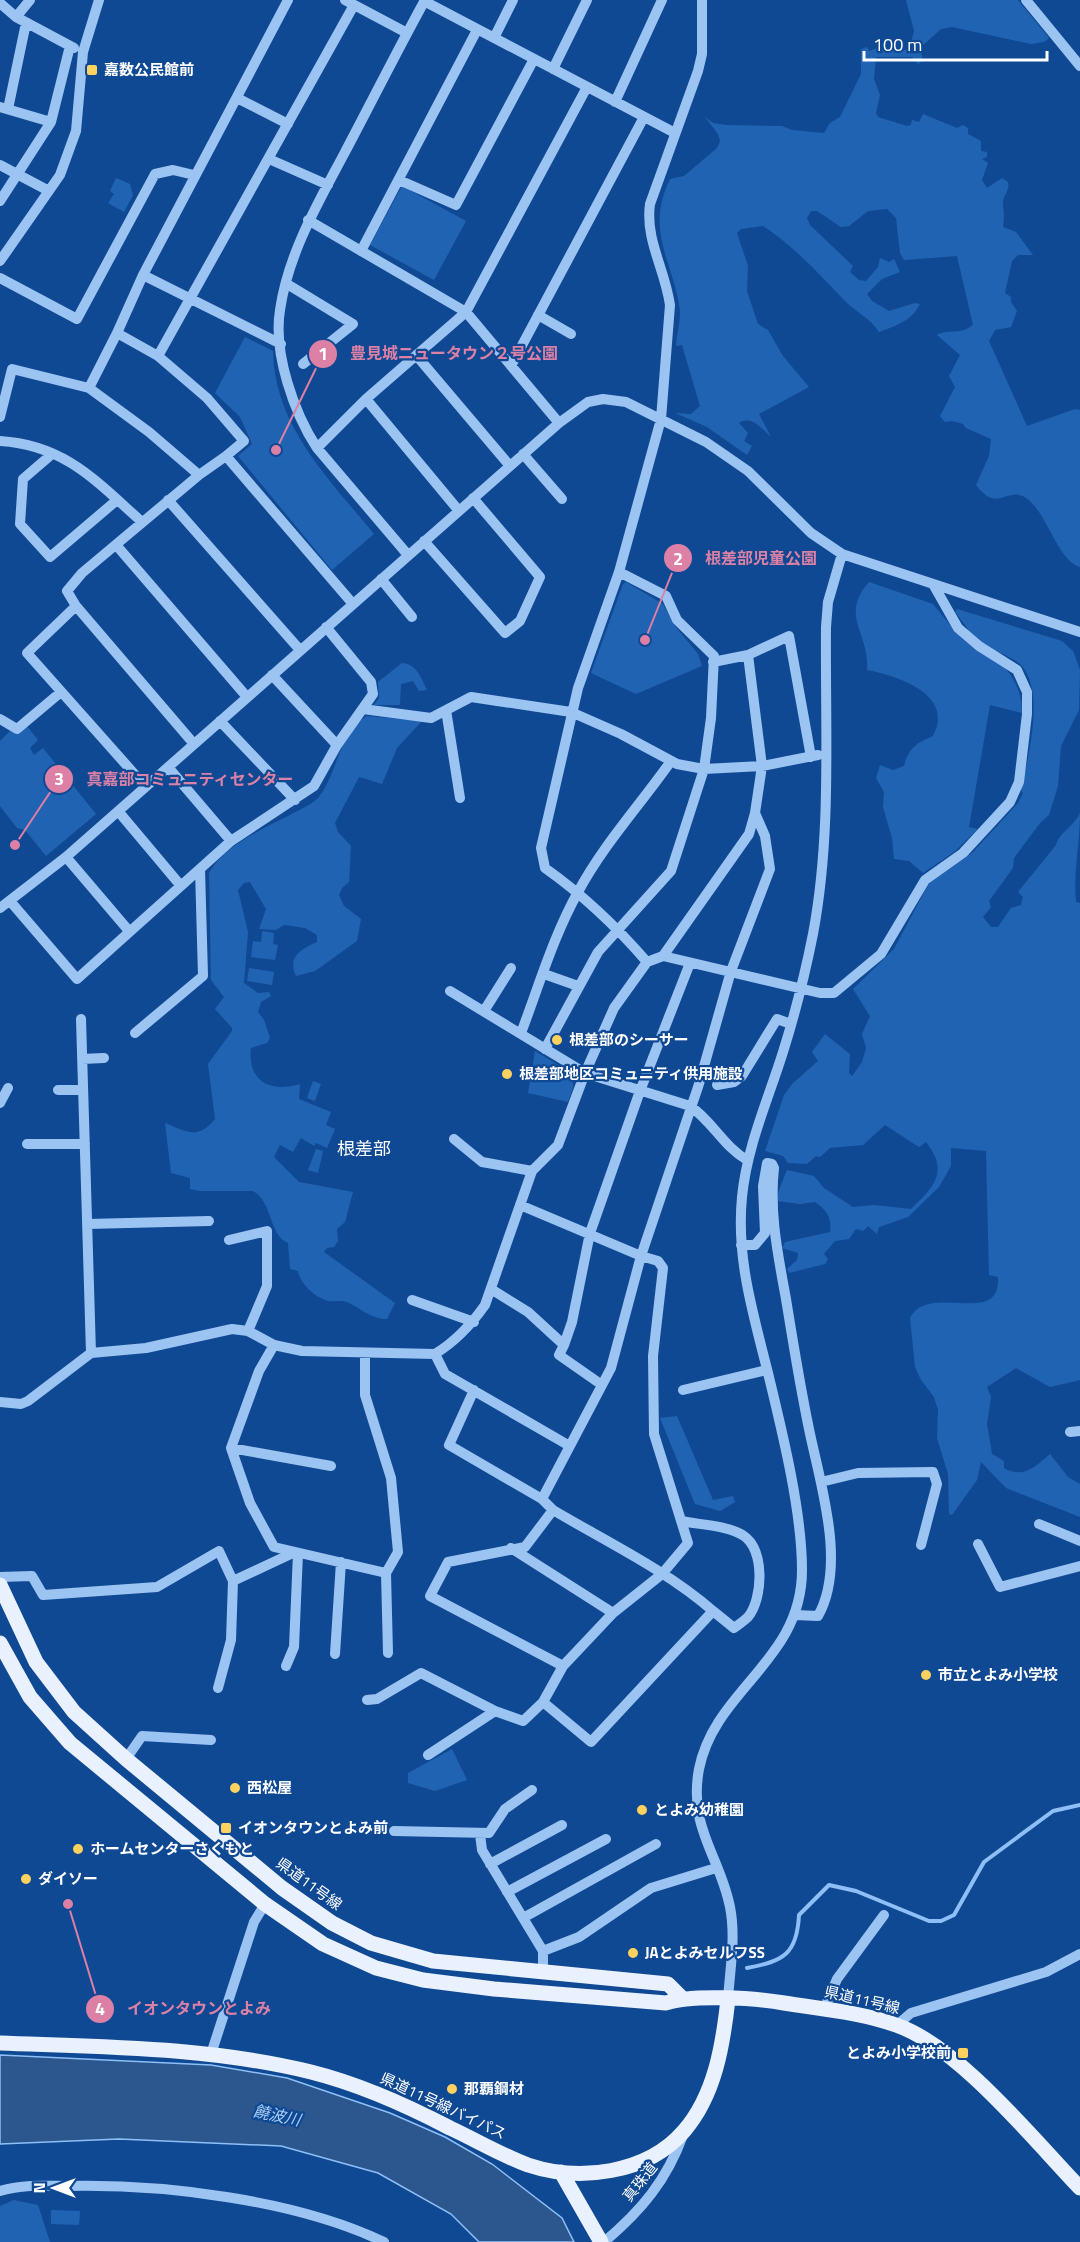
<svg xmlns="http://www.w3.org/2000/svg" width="1080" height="2242" font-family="'Titillium Web','Noto Sans JP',sans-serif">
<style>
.green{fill:#2163b3}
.water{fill:#2c578e;stroke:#8ebff7;stroke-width:1.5}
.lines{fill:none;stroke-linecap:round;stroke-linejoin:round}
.stream{stroke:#8ebff7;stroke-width:4}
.minor{stroke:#9cc4f3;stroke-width:10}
.major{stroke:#e9f1ff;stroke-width:15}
.poi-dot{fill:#ffd15f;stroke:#104993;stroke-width:2}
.labels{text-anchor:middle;stroke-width:4.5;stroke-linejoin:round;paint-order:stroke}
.poi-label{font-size:15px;font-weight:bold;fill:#fff;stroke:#104993;text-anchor:start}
.street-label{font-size:15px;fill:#fff;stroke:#104993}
.water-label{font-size:16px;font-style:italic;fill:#a9cefa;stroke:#104993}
.quarter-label{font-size:18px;fill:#fff;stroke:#104993}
.leader{fill:none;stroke:#dd80a5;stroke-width:2}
.callout-dot{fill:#dd80a5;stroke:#104993;stroke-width:2}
.mark-label{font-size:18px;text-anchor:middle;font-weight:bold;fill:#fff}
.callout-label{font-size:16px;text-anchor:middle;font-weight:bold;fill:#dd80a5;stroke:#104993;stroke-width:4.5;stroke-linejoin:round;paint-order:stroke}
</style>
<rect width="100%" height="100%" fill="#104993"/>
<path class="green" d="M906,0H1018L1049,38L1044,42L1031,44L952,27L941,29L922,46V61L918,64L912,57H876L874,79L880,95L876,113L878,117L907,126L911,125L912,120L919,122L923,114L957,128L963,125L968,128V134L981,141V151L987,152V157L982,159L988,163L982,180L987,188L1002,178L1008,182C1010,190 1004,194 1003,201C1003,209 1005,217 1003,227L1016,232L1033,255H1018L1012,261L1005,293L1011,297V302L1017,311L1011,327L995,330L989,341L1027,426L1075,409L1080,410V567C1059,561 1048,518 1031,502C1008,480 1000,517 976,485L989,456L991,439L966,428L963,424L952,421L945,422L940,416L955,387L949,376L960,355L937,335C949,328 959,336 973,325L957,256L904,260L900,253L896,218L887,209L868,211L849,226L841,227L817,211H811L807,218L810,225L853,266L850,272L859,280L866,281L878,267L880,258L889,262L894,259L900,272L882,279L867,294L872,301L889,311L915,303L920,304C912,321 895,326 879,332C869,317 857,313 845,301C819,274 795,247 763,226L741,229L737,233L748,266L747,291L758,324L768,330L783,356L809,387L759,414L771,437C761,428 752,415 739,423L748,433L744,441L752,446L747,455L707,427L675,413L691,414L700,406L682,345L676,346C677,332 682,317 679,304C670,256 646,229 670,179L684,176L717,148L720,141L718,134L705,117L713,123L726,125L782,126L792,130L824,133L830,123L840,117L861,74V49L867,47L869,51L878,48L909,50L914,31Z
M116,178L130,184L133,195L124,212L108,203L114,194L110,191Z
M402,186L466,221L434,280L370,245Z
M245,337L273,351C274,426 330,480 374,534L332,570L238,456L252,444L240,417L215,393Z
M626,582L663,604L675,626L698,654L702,666L636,694L591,673L623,584Z
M869,582L933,604L951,626L968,629L955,612L957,609L1062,641L1073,651L1080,670L1079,710L1061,746L1058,786L1049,815L1040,823L1014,858L1013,868L989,901L991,907L983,917L991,927H998L1011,908L1021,905L1023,897L1018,892L1056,845C1060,831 1073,828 1080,813C1080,844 1073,872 1076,902L1080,903V1380L1050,1387L1016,1368L987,1387L991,1397L987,1424L992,1454L1004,1461V1468C1023,1479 1035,1467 1050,1454L1068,1477L1080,1484V1517L1006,1488L981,1462L977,1480L952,1515L949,1514L948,1474L937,1438L938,1410L934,1397L921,1380L915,1367L910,1318C929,1281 1001,1329 998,1277L989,1275L986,1151L951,1148V1166L939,1187L908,1217L879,1227L877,1234L868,1226L863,1231L856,1229L849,1239L835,1241L824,1254L828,1259L825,1264L789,1273L787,1269L797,1260L798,1253L782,1248L785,1242L830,1232C832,1218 827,1210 815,1202L800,1204L777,1201V1195L787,1170L814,1176L824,1188L853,1207L874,1205L911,1209C935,1186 949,1171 926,1142L919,1147L885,1125L863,1145L830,1148L820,1157L816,1156L807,1164L788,1163L783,1156L765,1151L784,1095L792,1084L818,1061L812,1052L825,1034L850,1054L849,1073L852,1076L862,1062L866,1048L862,1034L870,1016L853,989L894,949L929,883L973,852L1018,803L1023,793L1021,790C1028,758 1045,693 1022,666C1014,657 996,652 985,646C1005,667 1022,682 1022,713L990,705L969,827L978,829L954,852L923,873L909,861L894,859L892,838L883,807L884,792L876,778L880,765L893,770L904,766C909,748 916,743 933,736C955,694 898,676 867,670C870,633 839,616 869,582Z
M402,663C417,664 421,678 427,690L419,691L413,681L401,684L400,705H374L379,698L378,682Z
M367,716L422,721L397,748L382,784L359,777L335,823L338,832L351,846L349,882L342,888L339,895L344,906L361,919L357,941L315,971L296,976C287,957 301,949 317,942V935L305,928L284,925L276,930L259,929L266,909L250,882L244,883L238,890L248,932L244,983L258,993L269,992L271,996L261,1002L258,1012L264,1020L270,1038L267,1043L251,1048C247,1082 271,1093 300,1084L299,1099L331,1112L326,1125L335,1129L327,1148L316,1143L314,1146L301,1138L293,1152L280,1145L274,1157L299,1182L353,1192L345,1222L337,1229L338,1241L334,1247L327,1248L324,1252L395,1303L387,1319C370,1319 361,1308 347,1302C341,1300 334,1302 328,1301C315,1297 300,1284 298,1271L290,1269L288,1243C269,1236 273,1202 253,1191H200L190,1189V1178L171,1173L165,1123C187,1132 198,1140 215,1119L208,1064L232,1031V1028L215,1009L224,997L211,980L209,873C225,845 263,829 290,815C299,810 311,805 318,798C338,774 338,733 367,716Z
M26,725L38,740L30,748L34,755L43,748L96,814L46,856L25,830L17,828L0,806V741L11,730Z
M262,931L274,933L273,944L278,945L275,960L251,957L253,941L261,942Z
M249,968L274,972L272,985L247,981Z
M535,1051L573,1074V1088L568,1102L528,1093Z
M313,1081L321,1084L315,1101L307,1098Z
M316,1149L323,1151L318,1173L308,1170Z
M677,1416L713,1500L733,1496L735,1502L720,1511L695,1504L660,1418Z
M452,1749L467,1780L435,1791L408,1783V1773Z
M14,2200L38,2205L50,2242H0V2206Z
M51,2210L80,2211L79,2225L51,2224Z"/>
<path class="water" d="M0,2055L211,2065L287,2078L390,2113L445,2137L492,2164L562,2218L574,2242H479L451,2214L378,2173L281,2146L119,2139L0,2144Z"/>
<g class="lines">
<path class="stream" d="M747,1968C784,1961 797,1954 799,1915L829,1885L856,1891L929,1921H941L954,1915L984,1862L1053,1811L1080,1805"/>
<path class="minor" d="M345,0L407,33
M1026,0L1080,66
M424,1L675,133
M0,3L16,17L74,48
M16,17L30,0
M494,38L513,0
M553,69L587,0
M237,98L288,124
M615,102L662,0
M0,107L51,122L70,46
M8,109L26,23
M269,159L328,185
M0,165L49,191
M399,180L456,205L534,59
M0,201L51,122
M308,220L466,312L559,423
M361,251L477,30
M0,261L60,175L76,131L83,52L99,0
M143,275L281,344
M0,278L77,319L155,174L173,170L194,175
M287,284L353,324L303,364
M538,315L571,334
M117,333L158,356L207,398L244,441L226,456
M416,355L510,466
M158,356L354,5
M511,366L644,117
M89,388L117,333L143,275L288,0
M366,399L459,511
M0,417L12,369L89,388L149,432L199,475
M0,441C65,445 96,481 142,522
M317,448L366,399L466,312L587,87
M52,454L23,479L20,524L50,557L117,500
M523,454L562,499
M168,500L300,650
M424,541L505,633L520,621L540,577L473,498
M117,546L247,697
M408,555L317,448C294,413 273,353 280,310C288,254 318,203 344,154C371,103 397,51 425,0
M381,579L412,617
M76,606L194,744
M748,655L762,766L818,755
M713,662L748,655L789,636L811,757
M272,675L337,745
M363,709L431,718L471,697L571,712L621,734L677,764L704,769L762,766L755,813L749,834L663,956
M446,710L460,798
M0,719L17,729L61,692
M220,721L295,800
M168,767L231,841
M145,786L27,653L76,606L67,591L82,573L199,475L226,456L353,604
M118,811L181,886
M66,857L129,931
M10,901L77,979L231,841L314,786L337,745L373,694L371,682L326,627
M0,908L66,857L559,423L588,402L603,399L626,402L706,442L748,471L811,533L842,554L1080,632
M647,962C616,926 583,895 545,868L541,848L578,688L619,572L661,419L670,305C665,269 645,240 650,204L698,71L702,54V0
M544,974L578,986
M450,991L585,1073L690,1106C712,1121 724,1147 747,1160
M484,1011L511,968
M81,1019L91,1353
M135,1033L203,976L200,869
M521,1033C539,986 553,937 578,892C603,845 640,805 671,761
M545,1049L598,952L671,871L704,769L711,718L714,656L677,620L666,596L619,572
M82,1059L104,1058
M717,1085L734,1082L742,1076L777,1019L791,1024
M58,1090H83
M0,1103L8,1088
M454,1139L482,1162L532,1171
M27,1144H85
M520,1205L641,1256L658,1261L663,1268L653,1356L654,1434L688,1543L662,1574L613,1613L563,1666L543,1702L591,1742L713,1611C666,1570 607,1542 553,1510L542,1499L611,1368L641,1256L699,1084L731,971L770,869L765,836L755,813
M87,1224L209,1221
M229,1240L267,1231V1286L248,1331
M741,1245H755L765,1233L763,1186L767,1163L772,1164L774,1168C769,1213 778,1255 786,1299C793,1342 800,1386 809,1429C820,1483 847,1565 818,1616L795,1615
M491,1289L528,1312L564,1345L559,1355L602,1385
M412,1300L474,1322
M274,1345L259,1371L231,1448L250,1503L274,1547L386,1573
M564,1345L572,1322L590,1233L640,1091L690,963
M365,1354V1395L391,1478L398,1552L386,1573L388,1653
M435,1354L445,1374L568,1445
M474,1390L449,1445L542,1499
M683,1390L767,1370
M0,1402L21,1404L28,1401L91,1353L146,1348L232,1329L248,1331L274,1345L302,1351L435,1354C456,1341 471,1325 485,1305L532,1171L558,1145L585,1073L614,1008L647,962L663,956L820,993H834L881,954L925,880L963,853L1010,802L1019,782L1027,714V692L1017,670L979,646L958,628L933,584
M1070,1432L1080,1431
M231,1448L331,1466
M821,1482L858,1473L933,1472L937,1484L921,1545
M553,1510L525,1547L448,1562L430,1596L563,1666
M681,1521C700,1525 728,1525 744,1536C765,1550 763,1599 748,1617C744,1621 738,1625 734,1628L713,1611
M1039,1524L1080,1541
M978,1544L1000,1587L1080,1566
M511,1548L613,1613
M0,1577L32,1576L43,1595L157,1587L219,1551L233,1581L231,1640L218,1688
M233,1581L295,1552
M335,1654L341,1562
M286,1666L294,1647L298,1553
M367,1700L377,1699L421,1673L495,1711L523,1721L543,1702
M428,1755L495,1711
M126,1759L142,1736L211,1740
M394,1831L489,1833L505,1809L532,1790
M480,1834L482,1850L543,1951V1973
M490,1864L562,1825
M507,1892L606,1839
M523,1918L656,1844
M543,1951L579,1937L651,1888L716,1868
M728,1999C730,1969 736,1937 730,1907C720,1856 688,1828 699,1769C715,1689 802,1661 802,1570C802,1511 782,1431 768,1373C753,1313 736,1258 742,1197C747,1146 768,1100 783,1052C795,1014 805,974 813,934C832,833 825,729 826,627L828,602L842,554
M824,2009L837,1979L884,1915
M897,2025L911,2013L1046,1972L1080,1954
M211,2054L254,1922L265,1904
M0,2191C21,2184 46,2186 68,2186C166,2184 296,2200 384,2242
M604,2242C641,2211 667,2180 683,2135"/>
<path class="major" d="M0,1585L36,1662L74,1712L126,1759L282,1888L332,1923L371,1943L433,1961L668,1984L681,1997
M0,1643L30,1697L70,1743L265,1904L323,1944L376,1968L423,1980L494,1989L666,2003C691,1994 756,1998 784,2003C821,2009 860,2012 896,2025C958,2046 1033,2139 1080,2188
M0,2043C105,2047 209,2047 311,2072C359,2084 406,2105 450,2128C476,2140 501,2155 528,2165C579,2182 647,2174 684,2131C715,2095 723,2045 728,1999
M561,2172L601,2242"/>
</g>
<g class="poi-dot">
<rect x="86" y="64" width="12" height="12" rx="3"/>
<circle cx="557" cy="1040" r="6"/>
<circle cx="507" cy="1074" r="6"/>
<circle cx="926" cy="1675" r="6"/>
<circle cx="235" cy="1788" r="6"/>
<circle cx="642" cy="1810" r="6"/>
<rect x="220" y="1822" width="12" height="12" rx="3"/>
<circle cx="78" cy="1849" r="6"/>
<circle cx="26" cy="1879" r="6"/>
<circle cx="633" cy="1953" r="6"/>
<rect x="957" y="2047" width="12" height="12" rx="3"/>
<circle cx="452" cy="2089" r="6"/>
</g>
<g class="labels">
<g class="poi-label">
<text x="104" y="75">嘉数公民館前</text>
<text x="569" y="1045">根差部のシーサー</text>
<text x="519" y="1079">根差部地区コミュニティ供用施設</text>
<text x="938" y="1680">市立とよみ小学校</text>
<text x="247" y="1793">西松屋</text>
<text x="654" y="1815">とよみ幼稚園</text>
<text x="238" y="1833">イオンタウンとよみ前</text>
<text x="90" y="1854">ホームセンターさくもと</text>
<text x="38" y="1884">ダイソー</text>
<text x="645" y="1958">JAとよみセルフSS</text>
<text x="951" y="2058" text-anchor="end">とよみ小学校前</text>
<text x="464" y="2094">那覇鋼材</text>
</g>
<g class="street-label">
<text transform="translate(309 1884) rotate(36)" y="5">県道11号線</text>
<text transform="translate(862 2000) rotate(13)" y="5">県道11号線</text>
<text transform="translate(443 2106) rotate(25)" y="5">県道11号線バイパス</text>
<text transform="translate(640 2182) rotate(-51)" y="5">真珠道</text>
</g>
<g class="water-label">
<text transform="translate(277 2115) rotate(12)" y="6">饒波川</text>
</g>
<g class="quarter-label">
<text x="364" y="1155">根差部</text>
</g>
</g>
<path class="leader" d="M276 450L323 354M645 640L678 558M15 845L59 779M68 1904L100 2009"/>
<g class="callout-dot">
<circle cx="276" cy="450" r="6"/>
<circle cx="645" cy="640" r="6"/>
<circle cx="15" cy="845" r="6"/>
<circle cx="68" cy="1904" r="6"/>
<circle cx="323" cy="354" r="15"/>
<circle cx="678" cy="558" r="15"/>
<circle cx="59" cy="779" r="15"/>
<circle cx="100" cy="2009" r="15"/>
</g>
<g class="mark-label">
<text x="323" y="360">1</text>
<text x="678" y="565">2</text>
<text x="59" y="785">3</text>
<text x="100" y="2015">4</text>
</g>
<g class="callout-label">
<text x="454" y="359">豊見城ニュータウン２号公園</text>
<text x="761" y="564">根差部児童公園</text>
<text x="190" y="785">真嘉部コミュニティセンター</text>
<text x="199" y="2014">イオンタウンとよみ</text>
</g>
<g transform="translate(54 2188) rotate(270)" stroke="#104993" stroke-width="4.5" paint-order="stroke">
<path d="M0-4.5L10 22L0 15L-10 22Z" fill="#ffffff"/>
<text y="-9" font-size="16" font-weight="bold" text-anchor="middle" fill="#ffffff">N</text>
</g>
<path d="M864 51v9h183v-9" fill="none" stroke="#ffffff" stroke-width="3"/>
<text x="873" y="51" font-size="18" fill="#ffffff" stroke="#104993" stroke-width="4.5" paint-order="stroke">100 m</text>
</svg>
